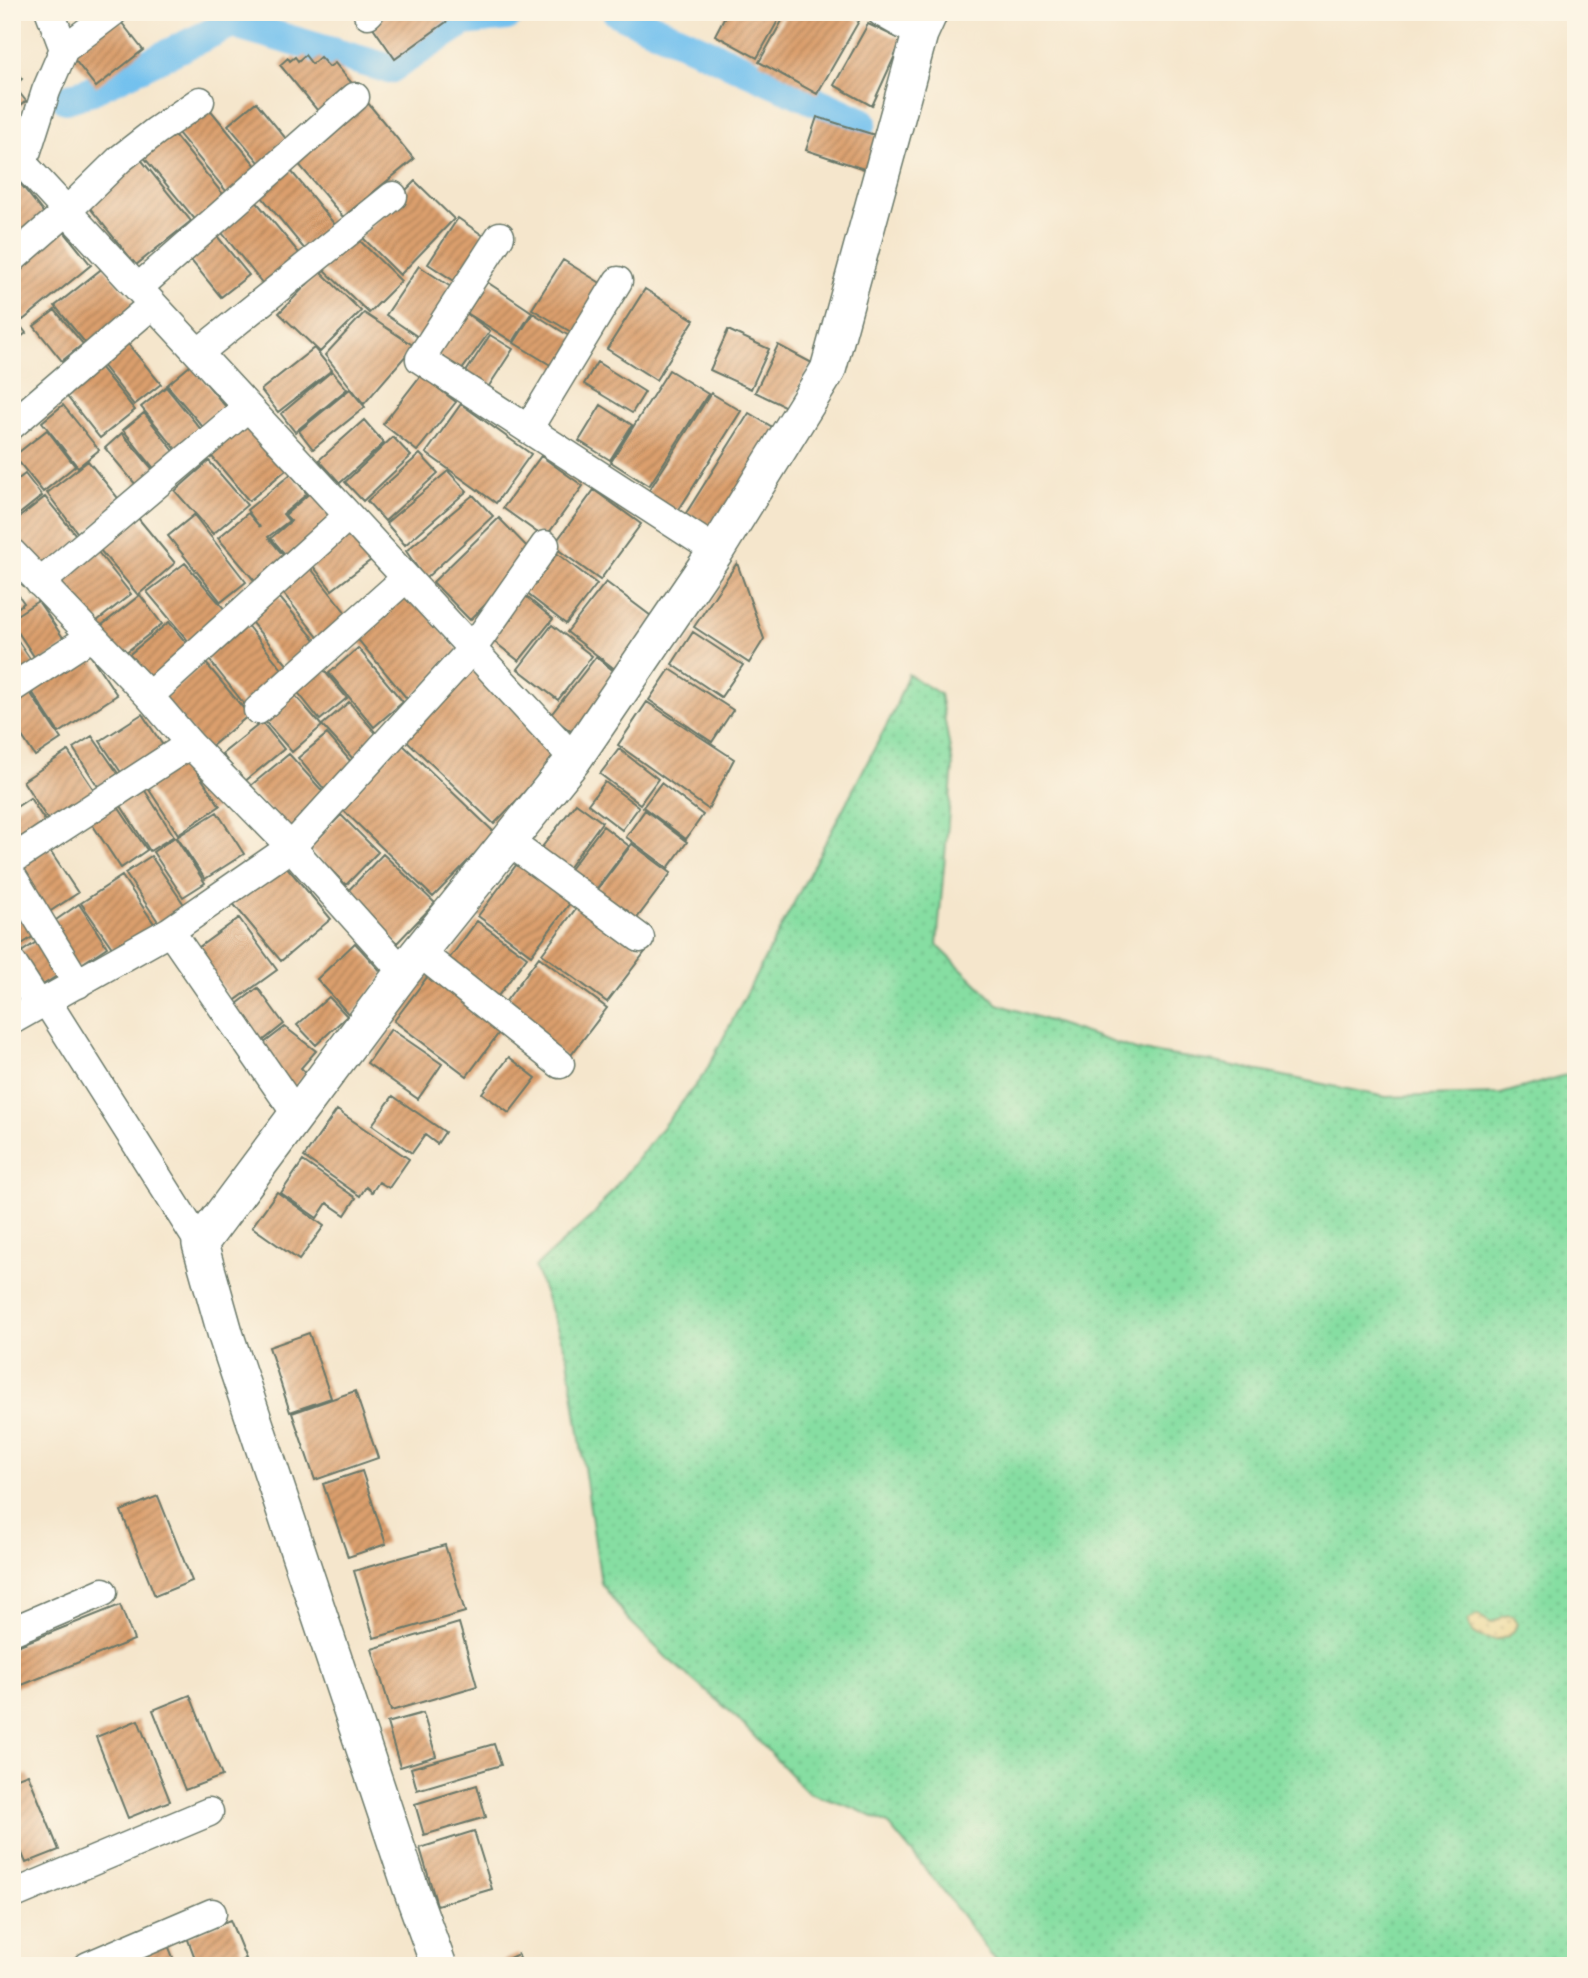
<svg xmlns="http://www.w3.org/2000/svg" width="1588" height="1978" font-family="Kalam,sans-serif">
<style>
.grass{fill:url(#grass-dots);stroke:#528e6b;stroke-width:2}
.sand{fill:url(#sand-dots);stroke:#868c69;stroke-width:2}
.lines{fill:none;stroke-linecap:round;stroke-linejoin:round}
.canal{stroke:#73c1ee;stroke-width:30}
.building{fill:url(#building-hatch)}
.minor-casing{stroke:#6a7869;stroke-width:31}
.tertiary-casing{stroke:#6a7869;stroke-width:38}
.minor{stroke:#fff;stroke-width:28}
.tertiary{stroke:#fff;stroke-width:35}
</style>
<defs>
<pattern id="grass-dots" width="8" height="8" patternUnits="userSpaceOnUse" patternTransform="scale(1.75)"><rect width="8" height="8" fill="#86dea2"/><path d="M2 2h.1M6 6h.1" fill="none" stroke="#73bf8c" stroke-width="1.8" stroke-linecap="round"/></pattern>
<pattern id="sand-dots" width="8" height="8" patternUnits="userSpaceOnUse" patternTransform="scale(1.75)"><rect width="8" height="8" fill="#eeda9e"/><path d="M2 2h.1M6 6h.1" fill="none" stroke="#ccbc89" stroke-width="1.8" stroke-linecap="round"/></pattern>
<pattern id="building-hatch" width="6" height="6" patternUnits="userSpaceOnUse" patternTransform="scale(1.75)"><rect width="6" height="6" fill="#db9f6d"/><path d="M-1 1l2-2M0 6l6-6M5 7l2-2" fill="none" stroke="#b1835a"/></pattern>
</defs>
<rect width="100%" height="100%" fill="#fcf5e5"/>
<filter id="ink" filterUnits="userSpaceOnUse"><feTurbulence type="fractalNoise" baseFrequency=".0143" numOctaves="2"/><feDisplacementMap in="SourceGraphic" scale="14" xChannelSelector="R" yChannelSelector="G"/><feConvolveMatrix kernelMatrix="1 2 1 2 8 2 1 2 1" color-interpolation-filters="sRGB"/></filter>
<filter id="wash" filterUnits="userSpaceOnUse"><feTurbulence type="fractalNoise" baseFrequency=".00686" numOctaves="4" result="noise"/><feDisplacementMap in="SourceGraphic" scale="28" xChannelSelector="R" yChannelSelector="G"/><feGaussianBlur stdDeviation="1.57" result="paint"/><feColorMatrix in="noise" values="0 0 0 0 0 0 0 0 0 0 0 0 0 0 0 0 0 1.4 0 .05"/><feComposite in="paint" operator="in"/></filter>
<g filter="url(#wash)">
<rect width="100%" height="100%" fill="#f5e6cc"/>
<path class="grass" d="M908,674L940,694L953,766L937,945L998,1004L1136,1050L1215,1062L1386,1097L1501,1094L1576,1072V1966H1004L990,1953L942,1889L888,1824L854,1808L808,1793L733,1714L667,1658L627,1618L601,1583L568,1358L535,1267L593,1215L705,1073L893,713Z"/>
<path class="sand" d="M1478,1615L1491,1623C1500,1621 1502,1613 1513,1616L1517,1624C1515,1628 1514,1632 1511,1634C1497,1645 1468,1638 1468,1620Z"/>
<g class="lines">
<path class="canal" d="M617,12L862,122
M66,99L88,92L232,23L390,69L464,21L507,16L511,12"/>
</g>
<g id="blocks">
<path class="building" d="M379,12H460L395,59L368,20Z
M727,12H783L757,58L715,35Z
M787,12H842L859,21L817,94L759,62Z
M115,14L143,50L96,87L67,50Z
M868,24L902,40L872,106L834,85Z
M305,55L312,64L320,57L329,67L335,63L356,88L322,116L280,65L288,58L290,61L295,57L298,61Z
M12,67L22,79L14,86L26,101L12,112Z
M363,97L414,159L343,217L292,156Z
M204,102L261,172L231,197L173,127Z
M256,102L292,146L264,168L228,125Z
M817,117L878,136L867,170L806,150Z
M171,131L227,199L198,223L142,155Z
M139,157L191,221L136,265L85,202Z
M287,166L336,226L306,251L257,191Z
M415,181L454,219L400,275L361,236Z
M19,182L46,216L12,243V187Z
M255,200L304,259L267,289L219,229Z
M458,218L488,239L459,284L428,264Z
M62,229L91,265L23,320L12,306V269Z
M354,235L401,281L369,313L322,268Z
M217,236L249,275L221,297L189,258Z
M563,260L612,290L583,339L532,309Z
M419,266L457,291L424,341L386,315Z
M104,267L136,306L87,345L55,306Z
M320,271L361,311L320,352L279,313Z
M487,282L532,312L513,342L467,313Z
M645,289L694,320L656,380L607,349Z
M55,310L83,344L62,361L34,326Z
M462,310L490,331L456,378L427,357Z
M364,313L414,346L364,404L325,355Z
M533,313L580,343L562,372L514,343Z
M12,315L26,333L12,344Z
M728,330L769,349L751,389L710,370Z
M490,335L513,349L485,392L462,378Z
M124,339L161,384L134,405L98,360Z
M778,345L812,363L788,408L755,392Z
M314,348L332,370L278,412L261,390Z
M96,362L135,410L100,438L61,389Z
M597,362L645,392L632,413L584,384Z
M191,365L231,413L208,433L167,385Z
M669,370L708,394L649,486L611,462Z
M332,371L347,389L295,432L281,414Z
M421,375L456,402L417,451L383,424Z
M166,387L204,433L179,453L141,407Z
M350,389L365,407L313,449L299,431Z
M711,393L741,411L675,516L645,497Z
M461,404L531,454L496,503L426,453Z
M63,405L99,450L78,467L42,422Z
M601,405L632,425L610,460L579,441Z
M144,413L180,459L160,476L123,430Z
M749,413L779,431L712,537L683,518Z
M247,420L287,469L249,501L208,452Z
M364,420L384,443L340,483L319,460Z
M47,430L75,466L43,492L14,456Z
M122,433L160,478L142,492L105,448Z
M393,437L411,456L363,501L345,482Z
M420,454L438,473L385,521L367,501Z
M541,456L583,486L545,538L503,508Z
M88,461L122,503L80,536L47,493Z
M209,461L247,505L213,534L175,491Z
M448,471L467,491L405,545L386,523Z
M25,474L42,496L12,520V484Z
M291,474L307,494L283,514L289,521L268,537L288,561L259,586L218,538L248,513L260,527L247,510Z
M594,490L641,524L600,580L553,546Z
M312,491L336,519L289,559L271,538L291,521L285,515Z
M473,495L493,516L425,579L406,551Z
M45,497L80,540L40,573L12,538V523Z
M194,515L246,582L221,602L168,536Z
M138,518L175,563L138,595L100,550Z
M499,518L535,555L470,620L433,582Z
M348,531L371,560L332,590L309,561Z
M551,549L597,584L566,624L521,589Z
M98,552L131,594L92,625L58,583Z
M305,561L350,618L321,641L276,584Z
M185,563L227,612L189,642L147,592Z
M737,563L764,639L749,663L694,627Z
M606,582L655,619L616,670L567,632Z
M12,586L24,603L12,612Z
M275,592L318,643L289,667L246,616Z
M409,592L462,655L408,700L355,636Z
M522,593L553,619L519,661L487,636Z
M140,595L162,624L120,657L97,629Z
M38,601L68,645L39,664L12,623V618Z
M243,620L285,673L245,705L203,652Z
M169,622L192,650L148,687L125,658Z
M552,625L592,656L558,700L518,669Z
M12,632L37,669L12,685Z
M693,632L743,665L721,697L672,664Z
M358,648L403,702L374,727L329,673Z
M86,649L117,695L59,733L29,687Z
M596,657L620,676L575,734L550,716Z
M205,662L249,715L207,750L163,698Z
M471,667L561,754L494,824L403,737Z
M322,668L347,698L320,720L296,690Z
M670,669L733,710L712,742L649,700Z
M29,691L61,739L35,756L12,721V702Z
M293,693L322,726L292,752L263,719Z
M349,702L382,740L356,762L322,725Z
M647,702L734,759L708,809L618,745Z
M142,714L166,750L124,777L100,741Z
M262,722L284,749L244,782L222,754Z
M327,734L358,770L329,795L298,758Z
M92,736L119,775L99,788L73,748Z
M401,743L495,833L433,897L340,807Z
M619,749L658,779L640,804L600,774Z
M68,751L96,793L50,823L23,781Z
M185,754L220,806L178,834L144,782Z
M289,754L326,795L295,837L249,787Z
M605,782L639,807L622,830L588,804Z
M140,783L174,836L150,851L116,798Z
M661,783L703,815L686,839L643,807Z
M30,798L45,821L12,843V810Z
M112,798L147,850L121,868L86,815Z
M576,803L602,822L566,871L539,851Z
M645,810L687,842L668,868L626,837Z
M217,812L244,854L205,879L177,837Z
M341,815L378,852L346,885L309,848Z
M603,826L629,846L594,892L568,872Z
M175,837L205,883L183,897L153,852Z
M632,844L671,873L631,926L592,897Z
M46,845L78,893L43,916L12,869Z
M383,854L435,903L397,943L345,894Z
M151,856L185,906L159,923L125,873Z
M523,856L576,895L531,955L478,916Z
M280,859L331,919L281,961L231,901Z
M122,876L155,925L115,952L81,903Z
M12,886L42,931L14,949L12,947Z
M580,903L645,952L607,1002L542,954Z
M79,904L107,947L74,969L46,927Z
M239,918L277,970L233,1002L195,950Z
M477,921L527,957L495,1000L446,963Z
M44,937L66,970L35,990L14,957Z
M355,943L384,975L351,1017L317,979Z
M539,957L607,1008L568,1059L500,1009Z
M431,972L504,1026L467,1076L394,1021Z
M258,988L284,1024L260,1043L233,1007Z
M329,997L347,1016L316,1045L297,1025Z
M285,1027L316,1051L301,1068L306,1073L289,1095L259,1047Z
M391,1029L442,1064L418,1099L367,1063Z
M509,1057L536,1078L509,1113L482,1093Z
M393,1096L445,1132L437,1144L425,1135L412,1153L372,1125Z
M337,1110L409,1159L389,1188L379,1182L372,1192L366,1187L360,1196L304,1157Z
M303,1161L356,1198L345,1215L327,1203L317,1218L281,1193Z
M277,1192L324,1226L299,1260L252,1227Z
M309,1333L331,1398L290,1412L269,1347Z
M355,1391L378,1458L315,1480L292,1413Z
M362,1471L386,1544L348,1557L323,1484Z
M158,1496L192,1581L155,1596L121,1511Z
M445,1545L465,1612L374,1638L354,1571Z
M120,1605L134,1640L12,1689V1648Z
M459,1623L477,1686L391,1711L372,1649Z
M190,1695L222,1776L185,1790L153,1710Z
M423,1713L436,1756L400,1767L387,1723Z
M138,1720L170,1801L128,1818L96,1737Z
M494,1744L501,1765L417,1790L411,1768Z
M28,1774L59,1850L26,1863L12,1830V1780Z
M477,1785L486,1817L424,1835L415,1804Z
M474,1831L492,1889L437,1905L420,1848Z
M230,1920L246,1959L228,1966H198L187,1937Z
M166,1940L176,1965L134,1966L130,1954Z
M518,1954L523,1966H491Z"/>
</g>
</g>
<g filter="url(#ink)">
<use href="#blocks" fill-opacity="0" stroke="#6a7869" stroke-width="2"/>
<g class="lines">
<g class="minor-casing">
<path id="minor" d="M881,12L920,34
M368,14L370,12
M64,49L113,12
M12,152L574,759
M23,163L46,91L64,49L50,12
M500,236L420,359L716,551
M12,259L67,211L120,159L156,131L200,101
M138,288L355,97
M198,353L393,196
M12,425L153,304
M528,429L618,281
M12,553L149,696L190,744L291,847L403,972
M40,583L248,407
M12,688L92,636
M149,696L348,516
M258,710L406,578
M508,841L640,938
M12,860L190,744
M12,876L78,984
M170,931L297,1115
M419,952L560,1064
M12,963L39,1005
M47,1002L200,1244
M12,1020L170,931L291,847L472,649L545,545
M12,1631L103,1592
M12,1895L209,1812
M88,1966L212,1913"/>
</g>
<g class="tertiary-casing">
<path id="tertiary" d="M439,1966L411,1889L226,1336L200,1244L403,972L574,759L716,551L828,370L920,34L930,12"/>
</g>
<use href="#minor" class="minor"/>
<use href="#tertiary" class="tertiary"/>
</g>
</g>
<rect width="1588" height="1978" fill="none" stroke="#fcf5e5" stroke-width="42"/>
</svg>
